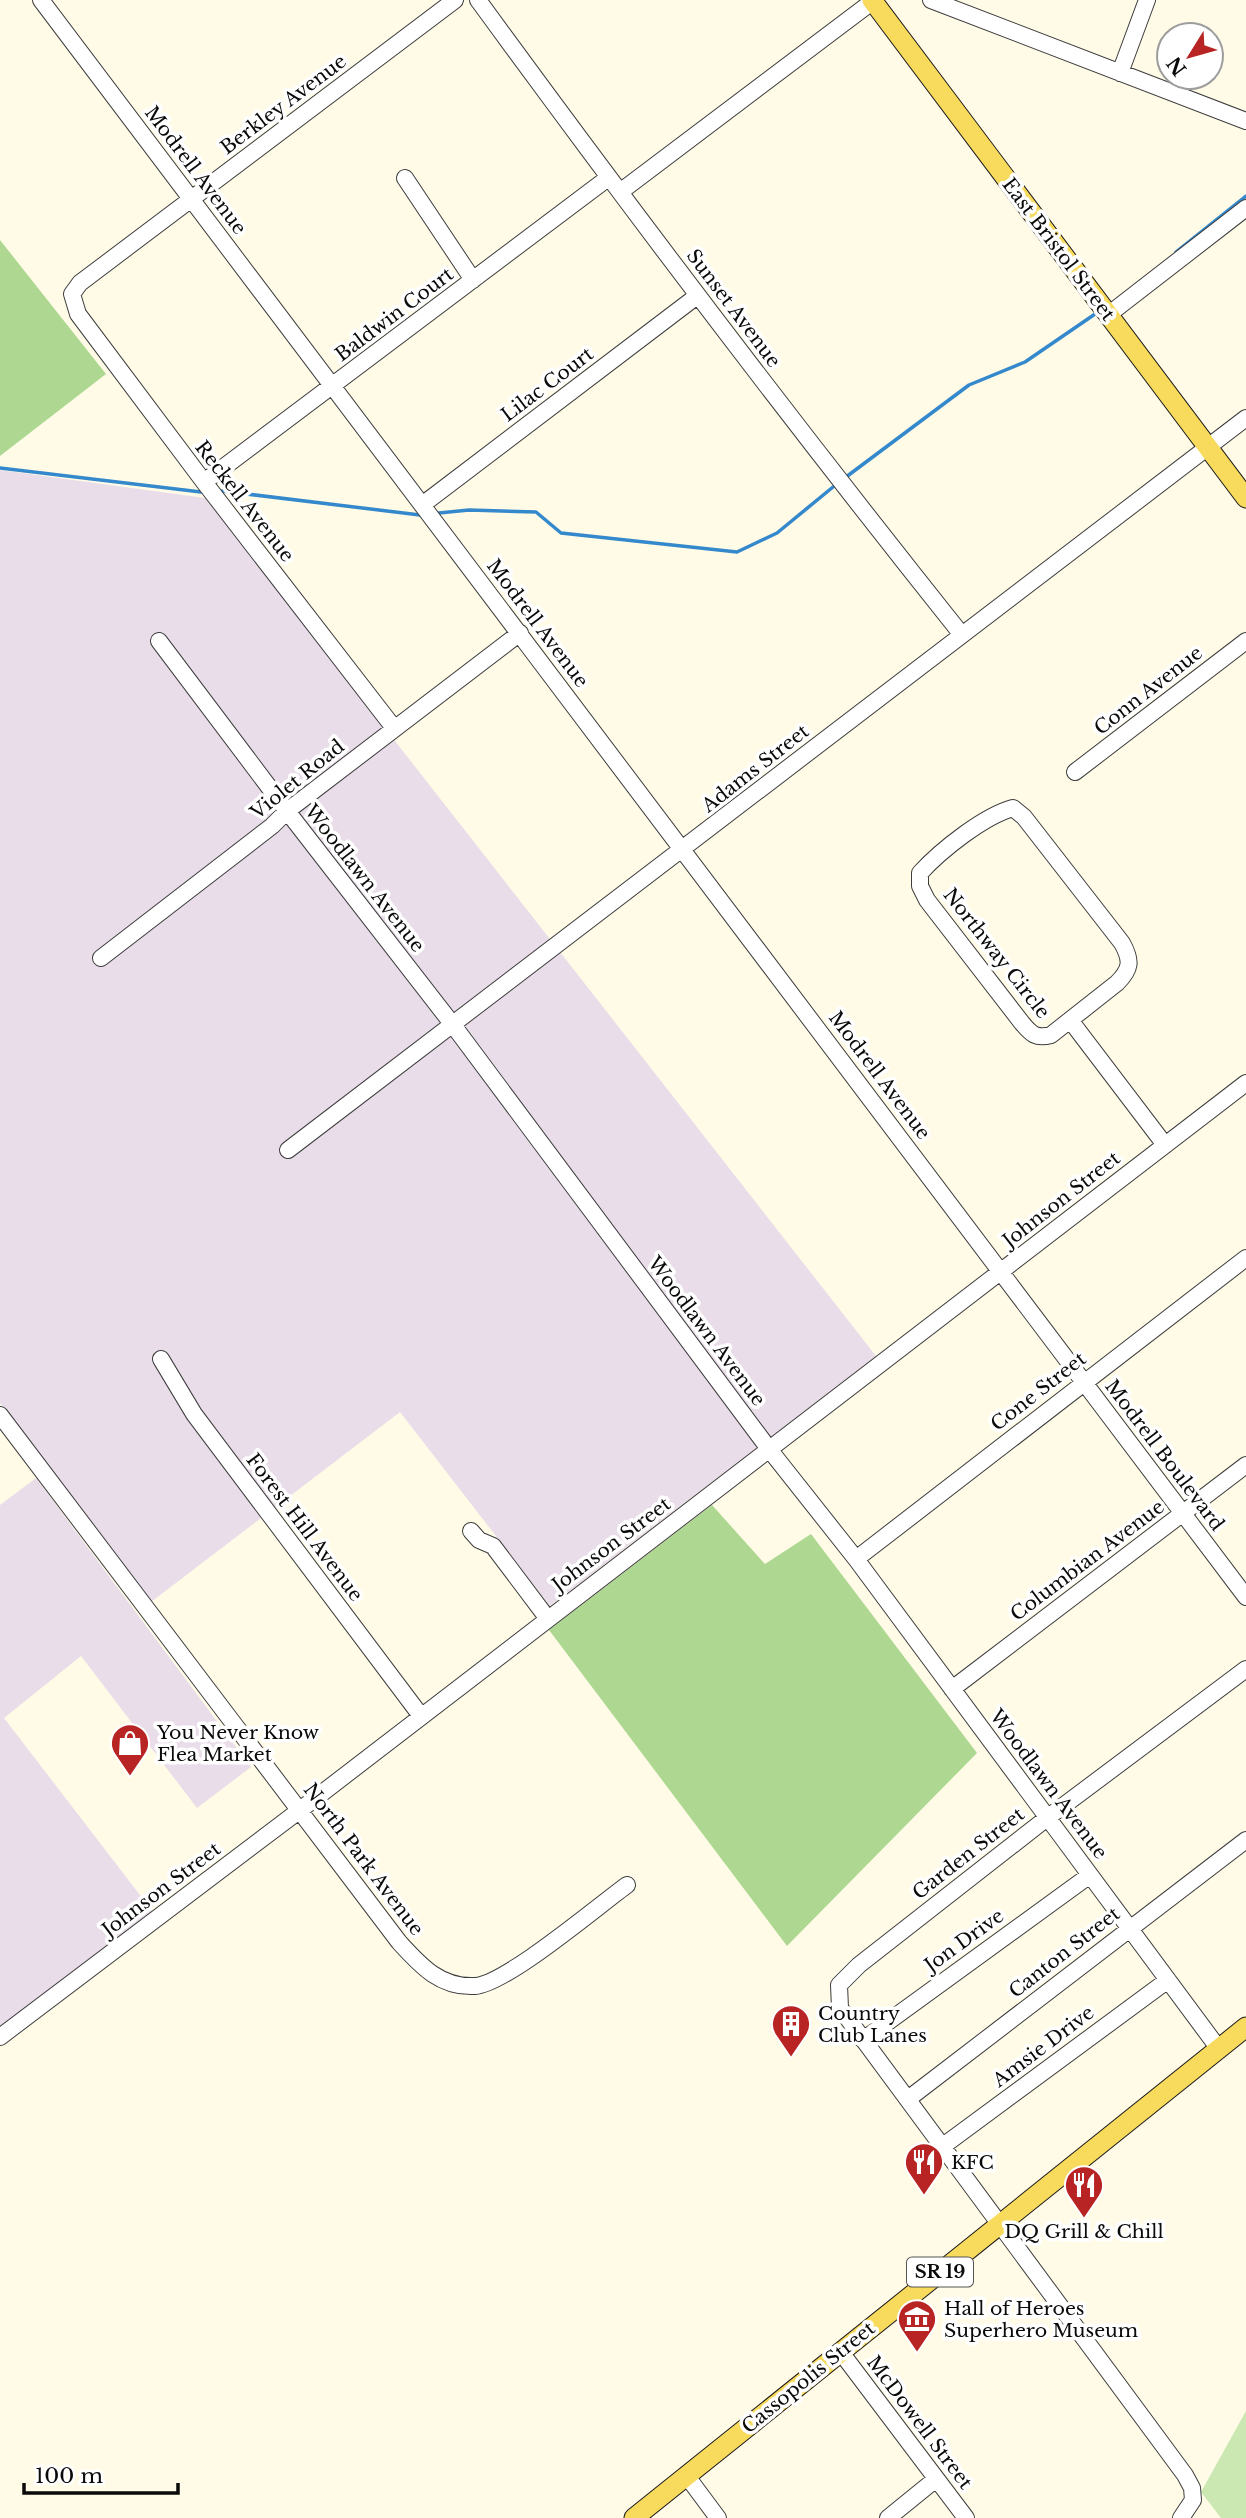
<svg xmlns="http://www.w3.org/2000/svg" width="1246" height="2518" font-family="'Libre Baskerville',serif">
<style>
.industrial{fill:#e9dde9}
.green{fill:#cbe8b2}
.forest{fill:#aed891}
.lines{fill:none;stroke-linecap:round;stroke-linejoin:round}
.stream{stroke:#3488cc;stroke-width:3.5}
.minor-casing{stroke:#3d3d3d;stroke-width:18}
.major-casing{stroke:#1b1b1b;stroke-width:21}
.minor{stroke:#fff;stroke-width:16}
.major{stroke:#f8da5d;stroke-width:19}
.labels{text-anchor:middle;stroke-width:7;stroke-linejoin:round;paint-order:stroke}
.shield{fill:#fff;stroke:#545454;stroke-width:2}
.shield-label{font-size:18px;font-weight:bold;fill:#0a0a0a}
.street-label{font-size:19px;fill:#0a0a0a;stroke:#fff}
.poi-label{font-size:19px;fill:#0a0a0a;stroke:#fff;text-anchor:start}
</style>
<rect width="100%" height="100%" fill="#fffbe7"/>
<path class="industrial" d="M0,470L205,498L876,1356L550,1606L400,1412L151,1602L0,1403Z
M36,1478L251,1767L197,1808L81,1656L4,1718L153,1912L0,2028V1505Z"/>
<path class="green" d="M1246,2411V2518H1221L1201,2492Z"/>
<path class="forest" d="M0,240L106,374L0,456Z
M712,1505L765,1564L811,1534L977,1753L787,1946L549,1630Z"/>
<g class="lines">
<path class="stream" d="M1176,252L1246,196
M0,468L201,492
M846,477L969,385L1025,362L1098,312
M222,491L420,515
M439,513L469,510L536,512L561,533L737,552L777,533L833,487"/>
<g class="minor-casing">
<path id="minor" d="M41,0L1246,1597
M478,0C635,215 796,427 962,635
M931,0L1246,121
M1120,73L1147,0
M405,178L473,280
M620,192L873,1
M1108,315L1246,208
M204,482L608,178
M422,505L697,296
M159,641L287,811L453,1025L769,1449L856,1559L1219,2049
M394,728L204,482L78,314L72,294L80,283L455,0
M1075,772L1246,641
M1013,808L1024,817L1122,943C1132,961 1131,969 1117,983L1051,1035C1036,1039 1031,1034 1022,1023L927,900L920,886V873C941,850 984,816 1013,808Z
M101,958L272,826L287,811L520,633
M1070,1020L1165,1145
M288,1150L1246,418
M161,1359L194,1414L421,1716
M0,1415L399,1942C420,1965 440,1988 475,1986C506,1984 598,1906 627,1885
M471,1531L479,1540L493,1546L548,1619
M856,1559L1246,1258
M952,1689L1246,1465
M0,2037L300,1810L1246,1083
M863,2040L1090,1875
M908,2099L1246,1840
M943,2146L1168,1980
M840,2351L966,2518
M686,2475L718,2518
M888,2518L936,2479
M1181,2518L1193,2500L1192,2488L1185,2475L840,2008L839,1985L859,1965L1047,1818L1246,1669"/>
</g>
<g class="major-casing">
<path id="major" d="M872,0L1246,498
M634,2518L1246,2027"/>
</g>
<use href="#minor" class="minor"/>
<use href="#major" class="major"/>
</g>
<defs>
<g id="shop-pin" transform="scale(2.0125)"><path d="M0 17L-7.5 6A9.5 9.5 0 1 1 7.5 6Z" fill="#b82424" stroke="#fff"/><path d="M-5-2.5h2.3a2.7 3.5 0 0 1 5.4 0H5L5.5 6h-11ZM-1.5-2.5h3a1.5 2.3 0 0 0-3 0Z" fill="#fff"/></g>
<g id="building-pin" transform="scale(2.0125)"><path d="M0 17L-7.5 6A9.5 9.5 0 1 1 7.5 6Z" fill="#b82424" stroke="#fff"/><path d="M-4-6H4V6H1V3H-1V6H-4ZM-2.5-4.3h1.7v1.8h-1.7ZM.8-4.3h1.7v1.8H.8ZM-2.5-1h1.7V.8h-1.7ZM.8-1h1.7V.8H.8Z" fill="#fff"/></g>
<g id="restaurant-pin" transform="scale(2.0125)"><path d="M0 17L-7.5 6A9.5 9.5 0 1 1 7.5 6Z" fill="#b82424" stroke="#fff"/><path d="M-5-6h1v4h1v-4h1v4h1v-4h1v5L-1.5 .5V6h-2V.5L-5-1ZM5-6V6H3V1.5H1.5Q1.5-4 5-6Z" fill="#fff"/></g>
<g id="museum-pin" transform="scale(2.0125)"><path d="M0 17L-7.5 6A9.5 9.5 0 1 1 7.5 6Z" fill="#b82424" stroke="#fff"/><path d="M0-6L6-3V-2H-6V-3ZM-5-1h2V3h-2ZM-1-1h2V3h-2ZM3-1h2V3H3ZM-6 4H6V6H-6Z" fill="#fff"/></g>
</defs>
<g fill-rule="evenodd">
<use href="#shop-pin" x="130" y="1743"/>
<use href="#building-pin" x="791" y="2024"/>
<use href="#restaurant-pin" x="924" y="2162"/>
<use href="#restaurant-pin" x="1084" y="2185"/>
<use href="#museum-pin" x="917" y="2319"/>
</g>
<g class="labels">
<rect class="shield" x="907" y="2257.5" width="66" height="29" rx="5"/>
<g class="shield-label">
<text x="940" y="2278">SR 19</text>
</g>
<g class="street-label">
<text transform="translate(283 104) rotate(-37)" y="7">Berkley Avenue</text>
<text transform="translate(196 170) rotate(53)" y="7">Modrell Avenue</text>
<text transform="translate(1059 249) rotate(53)" y="7">East Bristol Street</text>
<text transform="translate(734 308) rotate(53)" y="7">Sunset Avenue</text>
<text transform="translate(394 314) rotate(-37)" y="7">Baldwin Court</text>
<text transform="translate(547 384) rotate(-37)" y="7">Lilac Court</text>
<text transform="translate(245 501) rotate(52)" y="7">Reckell Avenue</text>
<text transform="translate(538 623) rotate(53)" y="7">Modrell Avenue</text>
<text transform="translate(1148 690) rotate(-38)" y="7">Conn Avenue</text>
<text transform="translate(755 768) rotate(-38)" y="7">Adams Street</text>
<text transform="translate(297 779) rotate(-39)" y="7">Violet Road</text>
<text transform="translate(365 878) rotate(52)" y="7">Woodlawn Avenue</text>
<text transform="translate(997 953) rotate(52)" y="7">Northway Circle</text>
<text transform="translate(880 1075) rotate(53)" y="7">Modrell Avenue</text>
<text transform="translate(1061 1199) rotate(-38)" y="7">Johnson Street</text>
<text transform="translate(707 1331) rotate(53)" y="7">Woodlawn Avenue</text>
<text transform="translate(1038 1391) rotate(-38)" y="7">Cone Street</text>
<text transform="translate(1165 1455) rotate(53)" y="7">Modrell Boulevard</text>
<text transform="translate(305 1527) rotate(53)" y="7">Forest Hill Avenue</text>
<text transform="translate(611 1544) rotate(-37)" y="7">Johnson Street</text>
<text transform="translate(1087 1560) rotate(-37)" y="7">Columbian Avenue</text>
<text transform="translate(1049 1784) rotate(53)" y="7">Woodlawn Avenue</text>
<text transform="translate(968 1853) rotate(-38)" y="7">Garden Street</text>
<text transform="translate(364 1859) rotate(53)" y="7">North Park Avenue</text>
<text transform="translate(161 1889) rotate(-37)" y="7">Johnson Street</text>
<text transform="translate(964 1940) rotate(-36)" y="7">Jon Drive</text>
<text transform="translate(1064 1952) rotate(-38)" y="7">Canton Street</text>
<text transform="translate(1043 2046) rotate(-37)" y="7">Amsie Drive</text>
<text transform="translate(808 2377) rotate(-39)" y="7">Cassopolis Street</text>
<text transform="translate(920 2422) rotate(53)" y="7">McDowell Street</text>
</g>
<g class="poi-label">
<text x="157" y="1739">You Never Know<tspan x="157" dy="22">Flea Market</tspan></text>
<text x="818" y="2020">Country<tspan x="818" dy="22">Club Lanes</tspan></text>
<text x="951" y="2169">KFC</text>
<text x="1084" y="2238" text-anchor="middle">DQ Grill &amp; Chill</text>
<text x="944" y="2315">Hall of Heroes<tspan x="944" dy="22">Superhero Museum</tspan></text>
</g>
</g>
<g transform="translate(1190 56) rotate(233)"><circle r="33" fill="#ffffff" stroke="#9d9d9d" stroke-width="2"/>
<path d="M0-5L12 26L0 18L-12 26Z" fill="#b82424"/>
<text y="-10" font-size="19" font-weight="bold" text-anchor="middle" fill="#0a0a0a">N</text>
</g>
<path d="M24 2483v10h154v-10" fill="none" stroke="#0a0a0a" stroke-width="3.5"/>
<text x="35" y="2483" font-size="21" fill="#0a0a0a" stroke="#ffffff" stroke-width="5" paint-order="stroke">100 m</text>
</svg>
